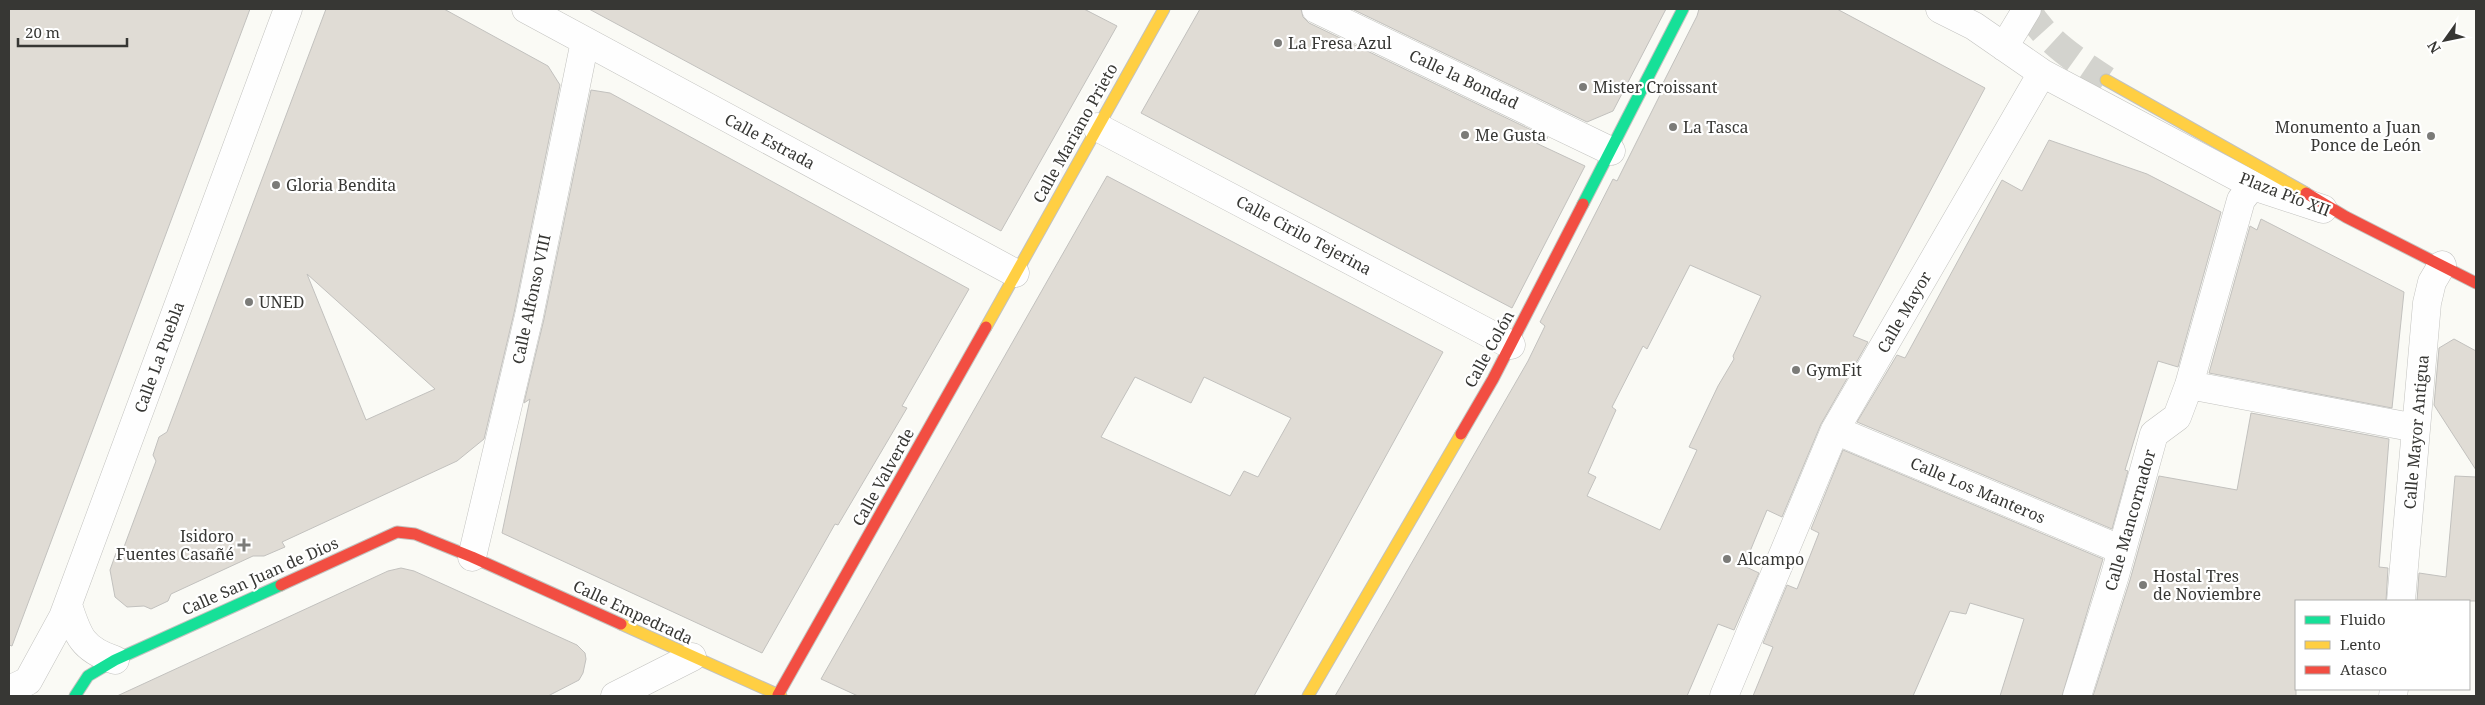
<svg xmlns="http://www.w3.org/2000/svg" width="2485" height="705" font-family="'Noto Serif',serif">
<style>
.building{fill:#e0dcd5;stroke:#c2c1be;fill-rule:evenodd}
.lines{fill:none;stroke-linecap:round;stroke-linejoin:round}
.secondary-tunnel{stroke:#d3d3ce;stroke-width:28;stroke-dasharray:28 14;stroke-linecap:butt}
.street-casing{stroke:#c2c2bf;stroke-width:29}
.fast-casing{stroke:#c2c2bf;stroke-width:13}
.slow-casing{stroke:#c2c2bf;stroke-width:13}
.jam-casing{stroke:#c2c2bf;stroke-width:13}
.street{stroke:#fefefe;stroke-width:28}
.fast{stroke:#16e098;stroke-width:11}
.slow{stroke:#ffcf43;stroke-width:11}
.jam{stroke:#f24e42;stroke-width:11}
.poi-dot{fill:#7b7b78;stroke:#fff;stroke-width:2}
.labels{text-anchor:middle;stroke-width:4.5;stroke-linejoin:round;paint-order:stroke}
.poi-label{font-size:16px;fill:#373734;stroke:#fff;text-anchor:start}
.street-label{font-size:16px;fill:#373734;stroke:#fff}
</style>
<rect width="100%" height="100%" fill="#fafaf5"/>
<path class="building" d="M9,9H250L12,646L9,645Z
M326,9H444L548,66L560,85L514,313L484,439L457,461L282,542L285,547L264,556H253L171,594L168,601L151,609L144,606L127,607L115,597L110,570L116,553L124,547L156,461L153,455L159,437L167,432ZM307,274L435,389L366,420Z
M589,9H1084L1117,26L1001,231Z
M1200,9H1301L1303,17L1309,23L1548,138L1536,143L1585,166L1512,308L1141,113Z
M1352,9H1666L1613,111L1587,122Z
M1699,9H1837L1985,88L1853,336L1868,342L1821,424L1782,517L1767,510L1744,566L1759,573L1734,630L1718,624L1687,696H1335L1528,361L1545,326L1540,322L1613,179L1617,181L1662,91L1658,93L1697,16ZM1690,265L1761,296L1733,356L1734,359L1718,386L1689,447L1697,450L1660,530L1587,496L1596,477L1588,473L1616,410L1612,407L1643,346L1647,349Z
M591,90L610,93L969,289L902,406L907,408L838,525L835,524L762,653L502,533L530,399L524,403L544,319Z
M2049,140L2147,174L2221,212L2178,367L2158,361L2125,470L2128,471L2112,529L1857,422L1897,355L1905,358L2002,180L2022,191Z
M1107,176L1443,352L1254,696H858L821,679ZM1135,377L1191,403L1204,377L1291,418L1258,477L1244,471L1230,496L1101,437Z
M2261,219L2404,292L2392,408L2209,373L2250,226L2257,230Z
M2454,339L2476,351V470L2434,405L2439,348Z
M2251,413L2389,439L2379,567L2388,568L2386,601H2296V696H2093L2130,580L2159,476L2237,490Z
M1843,450L2103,559L2062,696H2000L2024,619L1970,603L1966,614L1950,611L1913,696H1753L1773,647L1763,643L1787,585L1797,589L1819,533L1811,529Z
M2455,476L2476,477V601H2417L2419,573L2446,577Z
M401,568L414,571L577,645L585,653L586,659L583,673L579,680L548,696H117L388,571Z"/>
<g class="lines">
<path class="secondary-tunnel" d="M2027,9C2045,41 2076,60 2106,80"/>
<g class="street-casing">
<path id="street" d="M526,9L1015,273
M1316,9L1611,151
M1940,9L1974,26L2042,73L2256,187L2323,209
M2004,47L2027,9
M1097,127L1511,345
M2189,385L2416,428
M1835,430L2122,550
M472,557L529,316L585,41
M2401,601L2427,303L2432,282L2442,265
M68,605C78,636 82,649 115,660
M9,690L28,681L63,617L288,9
M615,696L692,657
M1724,696L1835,430L2042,73
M2077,696L2115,575L2154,434L2177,417L2189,385L2241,200L2248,191L2256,187
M2393,696L2394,689"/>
</g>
<g class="fast-casing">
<path id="fast" d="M1583,204L1683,9
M75,696L88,676L115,660L281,585"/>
</g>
<g class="slow-casing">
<path id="slow" d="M2106,80L2306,193
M986,327L1164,9
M621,624L781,696
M1308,696L1461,434"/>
</g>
<g class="jam-casing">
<path id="jam" d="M2306,193L2346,217L2476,283
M1461,434L1493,379L1583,204
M281,585L397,532L415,534L472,557L621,624
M778,695L986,327"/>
</g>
<use href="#street" class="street"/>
<use href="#fast" class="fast"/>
<use href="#slow" class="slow"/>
<use href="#jam" class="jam"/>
</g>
<g class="poi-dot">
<circle cx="1278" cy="43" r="5"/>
<circle cx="1583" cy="87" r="5"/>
<circle cx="1673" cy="127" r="5"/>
<circle cx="1465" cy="135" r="5"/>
<circle cx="2431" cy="136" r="5"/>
<circle cx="276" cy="185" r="5"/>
<circle cx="249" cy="302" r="5"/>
<circle cx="1796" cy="370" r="5"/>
<path d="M241.5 537.5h5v5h5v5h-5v5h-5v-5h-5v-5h5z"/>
<circle cx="1727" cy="559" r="5"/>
<circle cx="2143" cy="585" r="5"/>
</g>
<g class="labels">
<g class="poi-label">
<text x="1288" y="49">La Fresa Azul</text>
<text x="1593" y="93">Mister Croissant</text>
<text x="1683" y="133">La Tasca</text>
<text x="2421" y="133" text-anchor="end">Monumento a Juan<tspan x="2421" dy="18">Ponce de León</tspan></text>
<text x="1475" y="141">Me Gusta</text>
<text x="286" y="191">Gloria Bendita</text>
<text x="259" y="308">UNED</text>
<text x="1806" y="376">GymFit</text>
<text x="234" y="542" text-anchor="end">Isidoro<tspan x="234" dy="18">Fuentes Casañé</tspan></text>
<text x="1737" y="565">Alcampo</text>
<text x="2153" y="582">Hostal Tres<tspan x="2153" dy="18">de Noviembre</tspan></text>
</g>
<g class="street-label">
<text transform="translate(1464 79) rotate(25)" y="6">Calle la Bondad</text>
<text transform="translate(1075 133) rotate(-61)" y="6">Calle Mariano Prieto</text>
<text transform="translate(770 141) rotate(28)" y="6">Calle Estrada</text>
<text transform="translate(2285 194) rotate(21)" y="6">Plaza Pío XII</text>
<text transform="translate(1304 235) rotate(28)" y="6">Calle Cirilo Tejerina</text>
<text transform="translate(531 299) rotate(-78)" y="6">Calle Alfonso VIII</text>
<text transform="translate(1904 312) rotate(-60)" y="6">Calle Mayor</text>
<text transform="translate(1489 349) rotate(-61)" y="6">Calle Colón</text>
<text transform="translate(159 357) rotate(-70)" y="6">Calle La Puebla</text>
<text transform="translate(2416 432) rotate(-85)" y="6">Calle Mayor Antigua</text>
<text transform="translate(883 477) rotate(-61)" y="6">Calle Valverde</text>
<text transform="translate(1978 490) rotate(23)" y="6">Calle Los Manteros</text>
<text transform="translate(2130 520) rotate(-74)" y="6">Calle Mancornador</text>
<text transform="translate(260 576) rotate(-24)" y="6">Calle San Juan de Dios</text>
<text transform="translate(633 612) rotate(25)" y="6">Calle Empedrada</text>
</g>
</g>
<rect width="2485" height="705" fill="none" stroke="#373734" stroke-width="20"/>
<rect x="2295" y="600" width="175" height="90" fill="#ffffff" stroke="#afafae"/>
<rect x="2305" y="616" width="25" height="8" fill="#16e098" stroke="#afafae"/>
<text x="2340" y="625" font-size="15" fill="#373734">Fluido</text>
<rect x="2305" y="641" width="25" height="8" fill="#ffcf43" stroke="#afafae"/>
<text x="2340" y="650" font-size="15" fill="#373734">Lento</text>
<rect x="2305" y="666" width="25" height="8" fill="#f24e42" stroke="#afafae"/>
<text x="2340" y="675" font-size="15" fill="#373734">Atasco</text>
<g transform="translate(2445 40) rotate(237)" stroke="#ffffff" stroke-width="4" paint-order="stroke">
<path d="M0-4L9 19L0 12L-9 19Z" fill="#373734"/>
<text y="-8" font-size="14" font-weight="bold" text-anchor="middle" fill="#373734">N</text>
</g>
<path d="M18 38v8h109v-8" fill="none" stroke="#373734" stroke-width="2.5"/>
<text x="25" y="38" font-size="15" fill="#373734" stroke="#ffffff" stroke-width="4" paint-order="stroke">20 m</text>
</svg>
